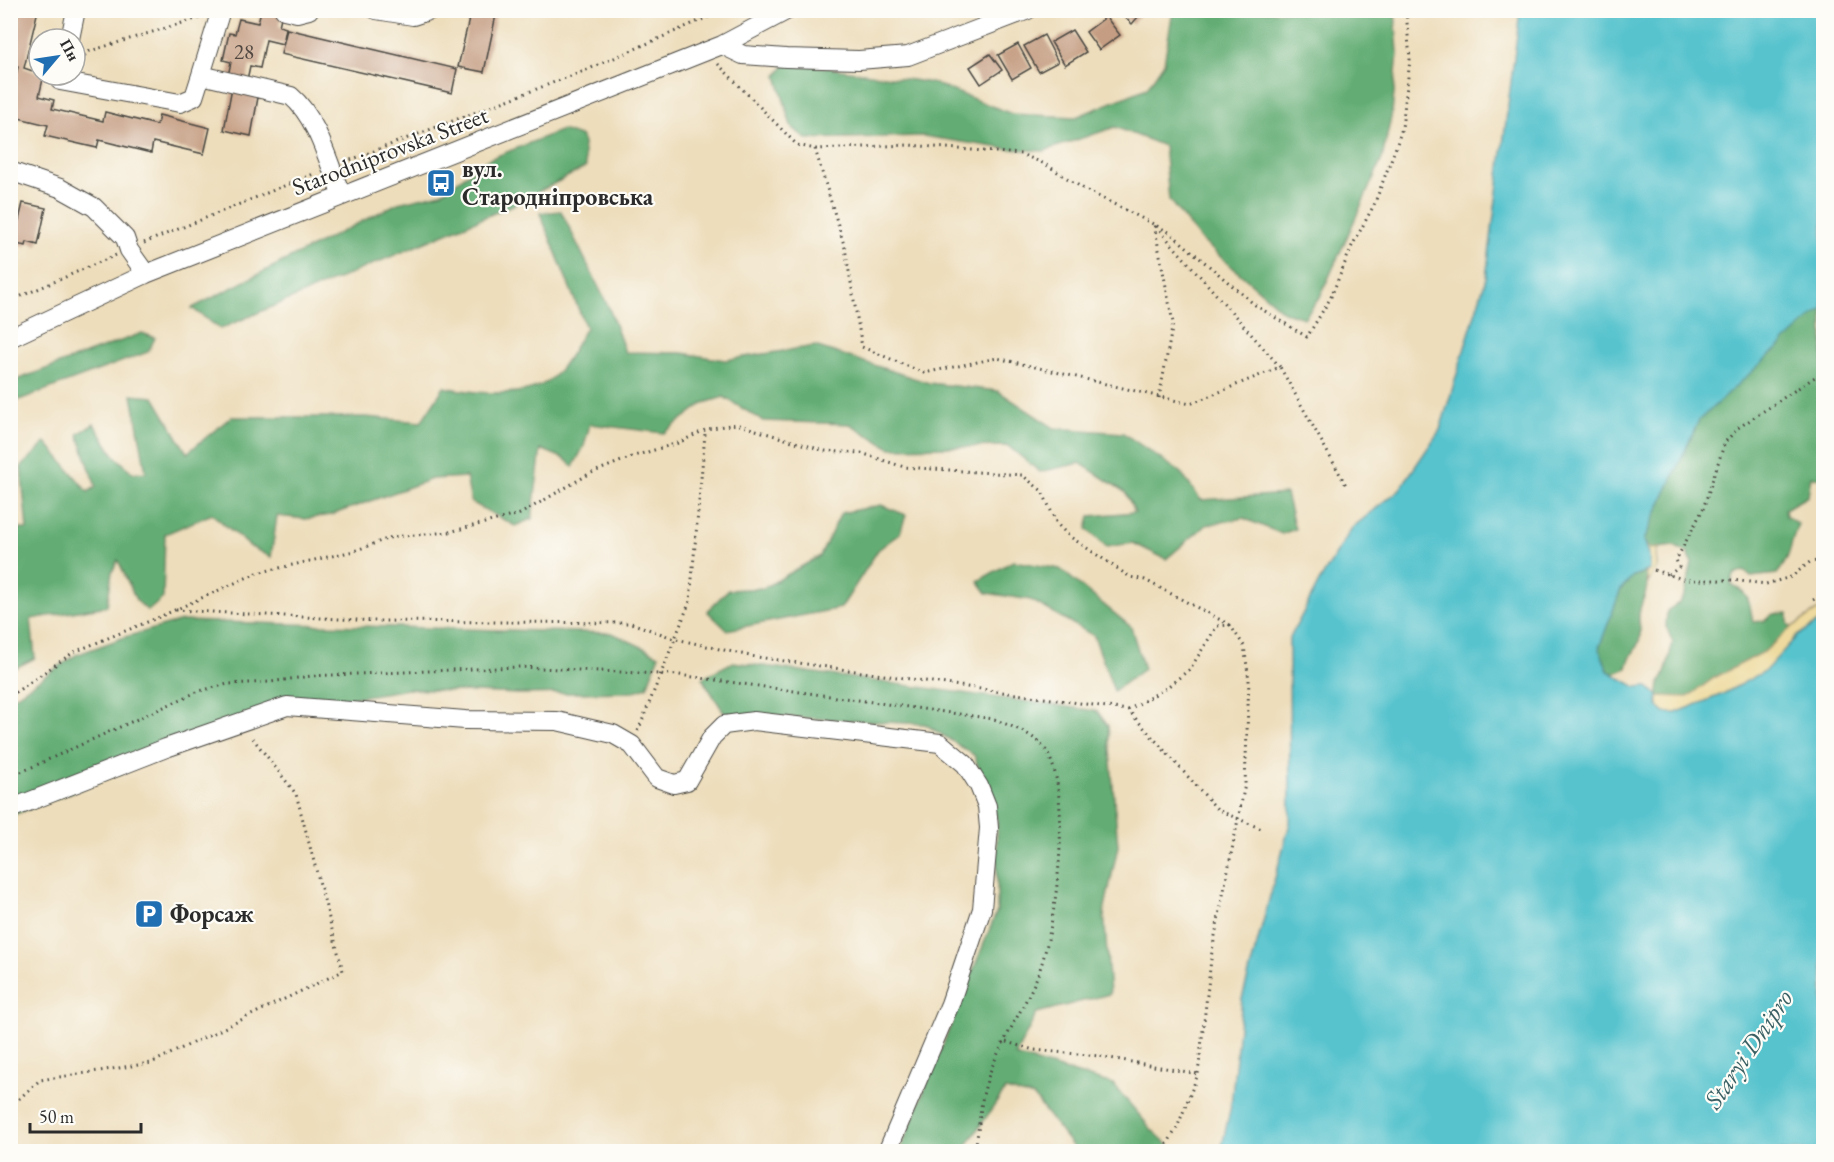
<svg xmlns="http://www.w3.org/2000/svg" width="1834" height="1162" font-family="'EB Garamond',serif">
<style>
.forest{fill:#64ad74;stroke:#486c50;stroke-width:1.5}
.sand{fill:#eeda9e;stroke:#8c8264;stroke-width:1.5}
.water{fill:#56c3cd;stroke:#40777c;stroke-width:1.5}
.building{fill:#c59d82}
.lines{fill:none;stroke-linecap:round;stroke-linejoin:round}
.minor-casing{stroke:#484641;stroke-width:20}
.path{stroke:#484641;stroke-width:3;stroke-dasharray:1.5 4.5;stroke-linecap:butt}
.minor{stroke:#fff;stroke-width:18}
.labels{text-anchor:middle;stroke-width:4.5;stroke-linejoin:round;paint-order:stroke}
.number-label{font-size:21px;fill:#524841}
.street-label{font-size:24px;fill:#2b2b2b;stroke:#fdfcf7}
.poi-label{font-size:24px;font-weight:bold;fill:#2b2b2b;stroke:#fdfcf7;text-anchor:start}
.water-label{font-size:26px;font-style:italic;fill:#3a6064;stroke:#fdfcf7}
</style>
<rect width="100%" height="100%" fill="#fdfcf7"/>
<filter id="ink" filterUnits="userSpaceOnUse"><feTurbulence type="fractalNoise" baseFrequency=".0167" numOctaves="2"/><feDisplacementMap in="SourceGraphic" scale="12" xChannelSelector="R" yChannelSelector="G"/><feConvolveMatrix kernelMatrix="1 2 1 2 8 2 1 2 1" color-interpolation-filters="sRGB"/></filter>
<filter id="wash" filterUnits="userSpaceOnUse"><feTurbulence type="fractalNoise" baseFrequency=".008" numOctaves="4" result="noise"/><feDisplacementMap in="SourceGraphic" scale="24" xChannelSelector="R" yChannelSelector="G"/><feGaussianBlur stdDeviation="1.35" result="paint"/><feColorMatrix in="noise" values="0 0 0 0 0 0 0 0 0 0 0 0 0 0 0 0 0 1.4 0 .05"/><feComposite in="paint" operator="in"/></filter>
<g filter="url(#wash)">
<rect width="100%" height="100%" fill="#edddbb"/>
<path class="forest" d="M1177,11H1395L1398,53L1392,113L1382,159L1320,297L1304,318L1284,312L1200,239L1169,200L1164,146L1115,127L1044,151L1008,149L923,136L806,139L791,126L777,76L787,62L933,83L1012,114L1076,117L1147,88L1164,63L1172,16Z
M562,130L582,137L586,167L513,205L220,329L192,308L398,203L441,193L487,160Z
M561,211L609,308L625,352L682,353L725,360L815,346L929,383L998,391L1054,428L1123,433L1180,472L1201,500L1286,494L1295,529L1282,534L1243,518L1206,525L1166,559L1133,543L1106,547L1087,529L1090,516L1135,512L1125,492L1080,463L1040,472L1008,446L890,448L850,424L763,421L724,397L704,403L664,433L590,424L584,446L573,467L565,459L541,449L532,519L515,526L471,502L466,477L432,479L331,515L305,519L277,516L271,557L251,547L212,514L165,534L163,598L148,611L136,600L118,560L112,572L107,606L31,619L35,658L11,670V529H27L21,467L46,442L88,492L96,487L78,434L94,424L114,455L133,473L146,472L132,395L154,397L187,453L231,417H366L421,422L444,387C474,393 527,400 552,378C566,366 576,343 586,328L540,213Z
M1823,309V493L1821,479L1811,476L1808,496L1785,509L1786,516L1798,524C1790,542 1791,559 1777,574L1751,577L1744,571L1734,575L1731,584C1751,595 1749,602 1753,622L1764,621L1773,614L1788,613V624L1792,627L1764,652L1714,678L1688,698L1658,696C1658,679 1661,685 1665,673C1669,663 1669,654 1673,643L1666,626L1667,611L1680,602L1685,594L1692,563L1688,553L1674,546L1650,549L1644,540L1699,420L1815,313Z
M142,333L155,338L148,352L11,403V382Z
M881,505L906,515L900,533L878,550L841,608L727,630L707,611L728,590L764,588L820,556L841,513Z
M1013,561L1060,569L1131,627L1144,669L1114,691L1094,636L1031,600L987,593L978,581Z
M1646,573C1651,594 1638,601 1639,619C1639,627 1642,633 1639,642C1635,651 1629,657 1627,668L1613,674L1608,671L1599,648L1612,607L1621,589L1633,576Z
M182,621L612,633L659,655L647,687L632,692L519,694L408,689L303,706L238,727L11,816V699L76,655L125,637Z
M733,662L1097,711L1108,726L1118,846L1104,912L1110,994L1037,1013L1015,1056L1113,1084L1152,1130L1175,1151H1076L1034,1097L1005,1090L963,1151H900L997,911V820L974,755L925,724L725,714L702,678Z"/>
<path class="sand" d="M1644,540L1650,549L1659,548L1656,553L1657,567L1648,583L1646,573L1650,570L1649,554Z
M1823,607V619L1797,636L1766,671L1723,694L1676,713H1664L1658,706V696L1688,697L1714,678L1764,652L1792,627Z"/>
<path class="water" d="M1520,11H1823V309L1815,314L1699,420L1644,540L1649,554L1650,570L1633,576L1621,589L1599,648L1608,671L1636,687L1647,686L1658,696V706L1664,713H1676L1723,694L1765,671L1797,636L1823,619V1151H1221L1231,1106L1242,999L1290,823L1289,640L1319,582L1352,528L1400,489L1440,430L1486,278Z"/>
<g id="blocks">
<path class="building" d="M11,10H38L24,68L44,75L39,96L54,100L52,109L103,121L105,112L157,125L159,115L210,128L204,154L153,142L151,153L99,140L97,148L45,136L48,125L10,116V99L18,67L10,65Z
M261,10L282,13L279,26L286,28L283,44L266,40L260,68L250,66L247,80L228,76L231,62L223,60L229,33L235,34L239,19L258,23Z
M471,10H497L484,72L458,67Z
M1117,10H1144L1132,24Z
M1106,17L1120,35L1099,50L1086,32Z
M287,29L457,69L452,93L281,54Z
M1072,30L1086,52L1065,65L1051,42Z
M1044,35L1058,62L1039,72L1024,46Z
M1018,44L1031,68L1012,79L998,55Z
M990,54L1002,70L981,84L970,67Z
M232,87L259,92L251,136L224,130Z
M23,203L46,208L38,245L27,242L26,246L10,243V215L19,220Z"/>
</g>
</g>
<g filter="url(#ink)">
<use href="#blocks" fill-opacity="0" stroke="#484641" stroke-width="1.5"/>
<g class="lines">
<g class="minor-casing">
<path id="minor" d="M221,10L201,75L291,96C318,119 328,163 342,196
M284,10L297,13L309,10
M376,10L413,16L431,10
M70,39L76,10
M722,45L743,55L786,58L859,60L908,56L1028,10
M61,75L60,81L180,103L194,97L201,75
M10,171L60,188L94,207L125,238L129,250L146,274
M10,338L146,274L722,45L788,10
M10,809L166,748L287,706L465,720L557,721L613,734L632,745L657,778L674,784L687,781L712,737L724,725L754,721L940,743L965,764L979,786L987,806L989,828L982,909L950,1004L887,1152"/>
</g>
<path class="path" d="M75,63L90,51L202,17
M718,64L797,145L815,149L909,145L1021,154L1045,164L1084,189L1169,232L1255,305L1307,337L1330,299L1352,246L1374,205L1396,147L1402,128L1410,60L1406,10
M10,73L16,74
M815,149L845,248L862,347L924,373L997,358L1190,404L1280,367L1347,487
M345,162L589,69L724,10
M144,243L316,173
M10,301L116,255
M1159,398L1173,323L1154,224L1280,367
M1654,570L1686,580H1732L1766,584L1791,577L1810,562L1824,560
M1669,575L1679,567L1676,560L1703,509L1725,442L1738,428L1824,371
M1813,600L1824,594
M176,610L376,621L631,623L676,639L750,656L1128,710L1218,810L1264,830
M10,696L74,652L157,618L257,573L354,551L392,537L449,532L520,514L589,474L634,456L678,443L707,429L736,424L825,451L861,453L904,467L1022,475L1042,491L1057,524L1069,536L1130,577L1145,580L1230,625
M1128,710L1166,688L1190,669L1217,626L1230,625L1244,646L1249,680L1245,784L1212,951L1198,1074L1177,1128L1162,1152
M638,731L690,601L705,434
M10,777L199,691L228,684L270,682L311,676L520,667L679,675L994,719C1010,726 1029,732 1042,745C1076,783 1056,932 1037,977C1023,1011 996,1049 986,1084C979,1106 980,1130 974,1152
M1006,1042L1034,1050L1099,1056L1198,1074
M10,1107L40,1080L151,1063L343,971L296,794L251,736"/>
<use href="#minor" class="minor"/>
</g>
</g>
<defs>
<g id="bus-square" transform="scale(1.5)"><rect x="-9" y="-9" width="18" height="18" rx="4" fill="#1f6fb2" stroke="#fdfcf7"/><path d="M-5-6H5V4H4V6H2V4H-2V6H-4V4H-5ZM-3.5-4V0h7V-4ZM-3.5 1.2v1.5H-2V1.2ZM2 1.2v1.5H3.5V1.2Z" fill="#fff"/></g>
<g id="parking-square" transform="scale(1.5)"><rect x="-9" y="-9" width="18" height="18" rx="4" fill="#1f6fb2" stroke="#fdfcf7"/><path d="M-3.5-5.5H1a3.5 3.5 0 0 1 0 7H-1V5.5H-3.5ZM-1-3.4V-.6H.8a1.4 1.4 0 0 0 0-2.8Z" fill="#fff"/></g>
</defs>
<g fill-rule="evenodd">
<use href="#bus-square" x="441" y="183"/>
<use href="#parking-square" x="149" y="914"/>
</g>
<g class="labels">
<g class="number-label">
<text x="244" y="59">28</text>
</g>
<g class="street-label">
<text transform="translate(390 151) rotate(-21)" y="8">Starodniprovska Street</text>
</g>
<g class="poi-label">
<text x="462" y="177">вул.<tspan x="462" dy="28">Стародніпровська</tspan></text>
<text x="170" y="922">Форсаж</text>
</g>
<g class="water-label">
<text transform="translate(1748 1049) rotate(-56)" y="9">Staryi Dnipro</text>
</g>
</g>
<rect width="1834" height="1162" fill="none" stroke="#fdfcf7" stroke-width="36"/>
<g transform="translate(57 57) rotate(61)"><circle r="28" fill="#fdfcf7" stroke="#a9a8a5" stroke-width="1.5"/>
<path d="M0-4.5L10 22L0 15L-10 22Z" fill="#1f6fb2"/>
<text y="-9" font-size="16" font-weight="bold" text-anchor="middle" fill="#2b2b2b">Пн</text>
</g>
<path d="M30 1123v9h111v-9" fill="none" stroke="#2b2b2b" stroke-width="3"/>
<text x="39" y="1123" font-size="18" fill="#2b2b2b" stroke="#fdfcf7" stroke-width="4.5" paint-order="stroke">50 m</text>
</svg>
